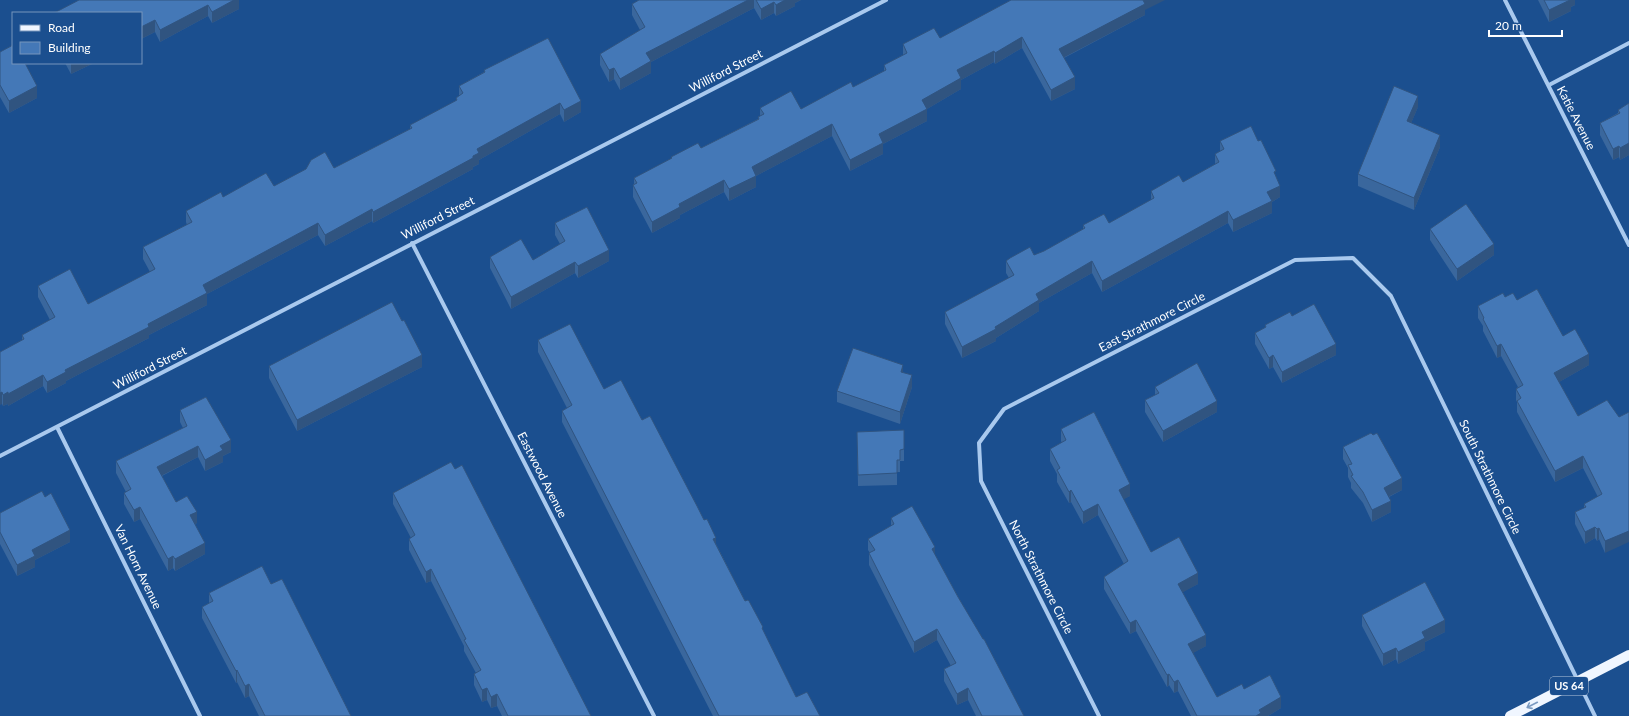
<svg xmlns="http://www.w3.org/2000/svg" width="1629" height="716" font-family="Lato,sans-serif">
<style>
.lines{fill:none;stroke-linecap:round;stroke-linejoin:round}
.minor{stroke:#a9c9ee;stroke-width:4}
.primary{stroke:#f0f6ff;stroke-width:10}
.wall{fill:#3a679d}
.shaded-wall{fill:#305480}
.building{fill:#4478b7;stroke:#305480}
.oneway{stroke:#7b9ac1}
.labels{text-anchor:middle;stroke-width:3;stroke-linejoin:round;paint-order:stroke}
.shield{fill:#1b4f8f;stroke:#bbcadd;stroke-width:1}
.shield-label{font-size:11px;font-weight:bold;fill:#fff}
.street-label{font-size:12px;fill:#fff;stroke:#1b4f8f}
</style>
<rect width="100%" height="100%" fill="#1b4f8f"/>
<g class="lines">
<path class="minor" d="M1505,0L1629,245
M1549,85L1629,43
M412,243L654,716
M57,427L200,716
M0,456L886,0
M1099,716L981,481L979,443L1004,409L1295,260L1353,258L1391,296L1595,716"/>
<path class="primary" d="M1510,716L1629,655"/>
</g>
<path class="wall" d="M239,0V9L212,23L208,16L160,42L155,32L141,39V13Z
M639,0H801L795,3V6L776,16L774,13L761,20L754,8L651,62V73L620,90L614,79L609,82L600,65V54L640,30L632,15V4Z
M1538,0H1575V5L1571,7V11L1549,22Z
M1145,10V15L1064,58L1075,89L1051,101L1022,48L995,64L994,62L961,80V89L927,109V121L883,144V154L850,171L832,136L756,176V187L729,201L724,192L680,215V218L652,233L633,197V185L634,184V178L671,159V157L701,148L758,119V117L760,116V108L801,109L853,87L884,71V65L903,55V44L940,38Z
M0,52L37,98L9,113L0,97Z
M65,63H94L71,74Z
M484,70L581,112L564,122L560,114L479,160V164L473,167V169L373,223L372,221L325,246L318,235L207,294V305L149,335V338L66,381V383L47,393L43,386L8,406V404L3,406L2,404L0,352L22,340V335L50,320L38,297V286L88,304L150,272L143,259V247L187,225L186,222V211L223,197L274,186L334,168L410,129V125L456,101V98L459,96V86L484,72Z
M1629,103V155L1620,160L1619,157L1613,160L1600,135V123L1618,113V110Z
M1418,107L1411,123L1440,147L1414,210L1358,186V174Z
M1220,141L1276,176L1280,197L1272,202V213L1233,232L1228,223L1102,292L1092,273L1039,303V311L996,338V341L962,358L945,324V312L1009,278L1006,273V261L1034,255L1044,251L1083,229V225L1109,223L1151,200V191L1183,182L1215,164V154L1220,151Z
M555,223L609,261L578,278L575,273L511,309L490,268V257L533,260L560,244L555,235Z
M1430,229L1494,255L1457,281L1430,240Z
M1505,297L1517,300L1563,336L1589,365L1559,382L1578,416L1607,400L1605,553L1599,539L1597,541L1595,538L1585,544L1575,524V512L1584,508V504L1598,497L1583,468L1555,482L1517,412V402L1516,400V389L1518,387L1501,356L1497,358L1483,331V326L1478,318V306Z
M1292,316L1336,355L1282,383L1273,367L1269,369L1255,344V333L1265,328V325Z
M538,340L604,389L642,420L716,544L745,601L763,631L796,697L820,716H713L562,422V411L567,408L538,352Z
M269,366L422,367L297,431L269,378Z
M903,372L912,387L900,424L837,402V391Z
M1155,387L1217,412L1163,442L1145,412V400L1155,395Z
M180,410L231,452L223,456V462L205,471L198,457L162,476L176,502L197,523L195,524L205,554L175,571L173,568L168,571L140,519L134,522L124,504V493L126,492L116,473V461L183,428L180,422Z
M1061,429L1130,496L1123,499L1151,552L1198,584L1182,592L1206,646L1192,653L1217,697L1244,689L1281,708L1268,716H1191L1178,691L1174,693L1169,685L1167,687L1136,631L1130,634L1104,589V577L1124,564L1098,515L1083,524L1071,502L1069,503L1057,482V474L1050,461V449L1062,443L1061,441Z
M857,432L904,449V461H900V472H897V485L858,486Z
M1343,447L1402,490L1389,497L1391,512L1372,522L1363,503L1351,488V483L1348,477V468L1343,459Z
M455,469L591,716H502L497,706L491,708L487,700L482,702L474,685V674L476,673L464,651V646L431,581L426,583L409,550V539L411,538L393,504V493Z
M45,497L70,542L35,560V567L17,576L0,544V513Z
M891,518L935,555L1024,716H976L968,700L957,705L944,681V669L951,666L937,640L914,653L869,565V553H870L868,550V539L891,526Z
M271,584L351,716H259L249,696L245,698L237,682L236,683L202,618V607L209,603V593Z
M1362,615L1445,632L1425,642V650L1398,664L1396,659L1383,666L1362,626Z"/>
<path class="shaded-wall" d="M234,0H239V9L212,23V12Z
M748,0H754V8L651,62V73L620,90V79L646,53Z
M785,0H801L795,3V6L776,16V5Z
M1143,0H1165L1145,10V15L1059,60V49Z
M1570,0H1575V5L1571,7V11L1549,22V10Z
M774,2V13L761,20V9Z
M208,5V16L160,42V30Z
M155,20V32L141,39V27Z
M1022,37V48L995,64V53Z
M994,51V62L961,80V89L922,112V100L957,70Z
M71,63H94L71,74Z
M614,68V79L609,82V70Z
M1075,77V89L1051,101V90Z
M37,86V98L9,113V101Z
M1418,96V107L1407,133V121Z
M581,101V112L564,122V110Z
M560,103V114L479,160V164L473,167V169L373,223V212L473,156L477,149Z
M927,109V121L883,144V154L850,171V160L879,134Z
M832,124V136L756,176V187L729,201V189L752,167Z
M1440,135V147L1414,210V198Z
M1629,143V155L1620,160V148Z
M1619,146V157L1613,160V149Z
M724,180V192L680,215V218L652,233V222L679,204Z
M1280,186V197L1272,202V213L1233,232V220L1267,192Z
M372,209V221L325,246V235Z
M1228,211V223L1102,292V281Z
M318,223V235L207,294V305L149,335V338L66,381V383L47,393V382L65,370L148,324L203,285Z
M1494,244V255L1457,281V269Z
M609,250V261L578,278V266Z
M1092,261V273L1039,303V311L996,338V341L962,358V347L1036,294Z
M575,262V273L511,309V297Z
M1336,344V355L1282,383V372Z
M1501,344V356L1497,358V346Z
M1589,354V365L1554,385V373Z
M422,355V367L297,431V420Z
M1273,355V367L1269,369V358Z
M903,365V376L901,372Z
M43,375V386L8,406V394Z
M912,375V387L900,424V412Z
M2,392V404L0,405V393Z
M8,392V404L3,406V395Z
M1217,401V412L1163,442V431Z
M231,440V452L223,456V462L205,471V460L220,446Z
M198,446V457L157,478V467Z
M1583,456V468L1555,482V471Z
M1402,478V490L1384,499V488Z
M1130,484V496L1119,502V490Z
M1071,490V502L1069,503V492Z
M1391,501V512L1372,522V510Z
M1098,504V515L1083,524V512Z
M140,507V519L134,522V510Z
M197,512V523L190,527V515Z
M1595,527V538L1585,544V532Z
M1599,528V539L1597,541V529Z
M70,530V542L35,560V567L17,576V565L32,550Z
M1629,531V542L1605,553V541Z
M716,538V549L713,539Z
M205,543V554L175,571V559Z
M935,547V559L932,549Z
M173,556V568L168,571V559Z
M431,569V581L426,583V572Z
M1198,573V584L1178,595V584Z
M1136,620V631L1130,634V623Z
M1445,620V632L1425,642V650L1398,664V652L1422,632Z
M937,629V640L914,653V642Z
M1206,635V646L1188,656V644Z
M1396,648V659L1383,666V654Z
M237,670V682L236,683V671Z
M1169,674V685L1167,687V675Z
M1178,680V691L1174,693V682Z
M249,684V696L245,698V686Z
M487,688V700L482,702V690Z
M968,688V700L957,705V694Z
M497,694V706L491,708V697Z
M1281,697V708L1268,716H1256L1259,710Z"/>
<path class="building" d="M79,0H234L212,12L208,5L160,30L155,20L141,27V13H54Z
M639,0H748L646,53L651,61L620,79L614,68L609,70L600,54L645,27L632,4Z
M756,0H785L776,5L774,2L761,9Z
M1011,0H1143L1145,4L1059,49L1075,77L1051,90L1022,37L995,53L994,51L957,70L961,78L922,100L927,109L879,134L883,143L850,160L832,124L752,167L756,176L729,189L724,180L679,204L680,207L652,222L633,185L637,183L634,178L672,158L671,157L698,143L701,148L759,119L758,117L764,114L760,108L791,91L801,109L851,82L853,87L886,70L884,65L907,53L903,44L934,28L940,38Z
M1544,0H1570L1549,10Z
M548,38L581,101L564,110L560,103L477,149L479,153L473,156V158L373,212L372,209L325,235L318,223L203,285L207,293L148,324L149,327L65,370L66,372L47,382L43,375L8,394V392L3,395L2,392L0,393V352L24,339L22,335L55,317L38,286L70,269L88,304L155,269L143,247L192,222L186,211L221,192L223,197L266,173L274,186L306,169L311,160L325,152L334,168L412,128L410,125L457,100L456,98L463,93L459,86L485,72L484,70Z
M13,45V63H25L37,86L9,101L0,85V52Z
M1394,86L1418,96L1407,121L1440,135L1414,198L1358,174Z
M1629,103V143L1620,148L1619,146L1613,149L1600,123L1620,113L1618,110Z
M1251,126L1258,141L1261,140L1276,171L1274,172L1280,186L1267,192L1272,201L1233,220L1228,211L1102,281L1092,261L1036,294L1039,300L995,327L996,329L962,347L945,312L1014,275L1006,261L1010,258L1030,247L1034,255L1044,251L1085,228L1083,225L1104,214L1109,223L1154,198L1151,191L1179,175L1183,182L1219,162L1215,154L1224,149L1220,141Z
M1466,204L1494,244L1457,269L1430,229Z
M587,207L609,250L578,266L575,262L511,297L490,257L521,239L533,260L565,241L555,223Z
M1537,289L1563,336L1575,329L1589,354L1554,373L1578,416L1607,400L1619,417L1629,412V531L1605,541L1599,528L1597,529L1595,527L1585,532L1575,512L1586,507L1584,504L1602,494L1583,456L1555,471L1517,401L1521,398L1516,389L1523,385L1501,344L1497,346L1483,319L1484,318L1478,306L1503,293L1505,297L1513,293L1517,300Z
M392,302L402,321L404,320L422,355L297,420L269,366Z
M1314,304L1336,344L1282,372L1273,355L1269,358L1255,333L1266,327L1265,325L1290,312L1292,316Z
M570,324L604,389L621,380L642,420L650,416L697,506L704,520L707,519L716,538L713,539L745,601L748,600L749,601L763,627L762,628L796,697L807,692L820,716H719L562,411L572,405L538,340Z
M853,348L903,365L901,372L912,375L900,412L837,391Z
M1197,363L1217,401L1163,431L1145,400L1159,393L1155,387Z
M206,397L231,440L220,446L223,450L205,460L198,446L157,467L176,502L187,496L197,512L190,515L205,543L175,559L173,556L168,559L140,507L134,510L124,493L131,489L116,461L187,426L180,410Z
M1094,412L1130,484L1119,490L1151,552L1179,537L1198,573L1178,584L1206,635L1188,644L1217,697L1242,684L1244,689L1270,675L1281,697L1259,710L1261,713L1256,716H1197L1178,680L1174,682L1169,674L1167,675L1136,620L1130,623L1104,577L1128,561L1098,504L1083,512L1071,490L1069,492L1057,470L1060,468L1050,449L1066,440L1061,429Z
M904,430V449L900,450V460H897V473L858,475L857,432Z
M1371,433L1373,435L1377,433L1402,478L1384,488L1391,501L1372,510L1363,492L1351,476L1353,475L1348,465L1352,464L1343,447Z
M451,462L455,469L462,465L591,716H508L497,694L491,697L487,688L482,690L474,674L481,670L464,640L466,639L431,569L426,572L409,539L415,535L393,493Z
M42,491L45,497L51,493L70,530L32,550L35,556L17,565L0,532V513Z
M912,506L935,547L932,549L958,597L983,639H984L1024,716H982L968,688L957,694L944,669L956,663L937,629L914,642L869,553L875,550L868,539L894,524L891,518Z
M262,566L271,584L282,579L351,716H265L249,684L245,686L237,670L236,671L202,607L213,601L209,593Z
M1425,582L1445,620L1422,632L1425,638L1398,652L1396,648L1383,654L1362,615Z"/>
<defs><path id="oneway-shaft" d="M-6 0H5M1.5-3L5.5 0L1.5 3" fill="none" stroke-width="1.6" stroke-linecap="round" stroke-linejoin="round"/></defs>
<use class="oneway" href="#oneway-shaft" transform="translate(1532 705) rotate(153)"/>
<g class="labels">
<rect class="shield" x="1550" y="677" width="38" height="18" rx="3"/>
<g class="shield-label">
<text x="1569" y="690">US 64</text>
</g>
<g class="street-label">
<text transform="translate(726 71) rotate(-27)" y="4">Williford Street</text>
<text transform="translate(1576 118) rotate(63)" y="4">Katie Avenue</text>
<text transform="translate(438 218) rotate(-27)" y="4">Williford Street</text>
<text transform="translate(1152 322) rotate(-27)" y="4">East Strathmore Circle</text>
<text transform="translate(150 368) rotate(-27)" y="4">Williford Street</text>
<text transform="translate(542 475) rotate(63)" y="4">Eastwood Avenue</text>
<text transform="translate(1490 477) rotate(64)" y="4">South Strathmore Circle</text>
<text transform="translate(138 567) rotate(64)" y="4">Van Horn Avenue</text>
<text transform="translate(1041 577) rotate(63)" y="4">North Strathmore Circle</text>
</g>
</g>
<rect x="12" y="12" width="130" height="52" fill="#1b4f8f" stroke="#7695bc"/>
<rect x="20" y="25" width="20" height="6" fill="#f0f6ff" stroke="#7695bc"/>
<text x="48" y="32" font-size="12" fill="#ffffff">Road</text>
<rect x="20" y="42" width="20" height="12" fill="#4478b7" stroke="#7695bc"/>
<text x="48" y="52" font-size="12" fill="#ffffff">Building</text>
<path d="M1489 30v6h73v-6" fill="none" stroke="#ffffff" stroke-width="2"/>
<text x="1495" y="30" font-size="12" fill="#ffffff" stroke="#1b4f8f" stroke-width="3" paint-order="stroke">20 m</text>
</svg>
